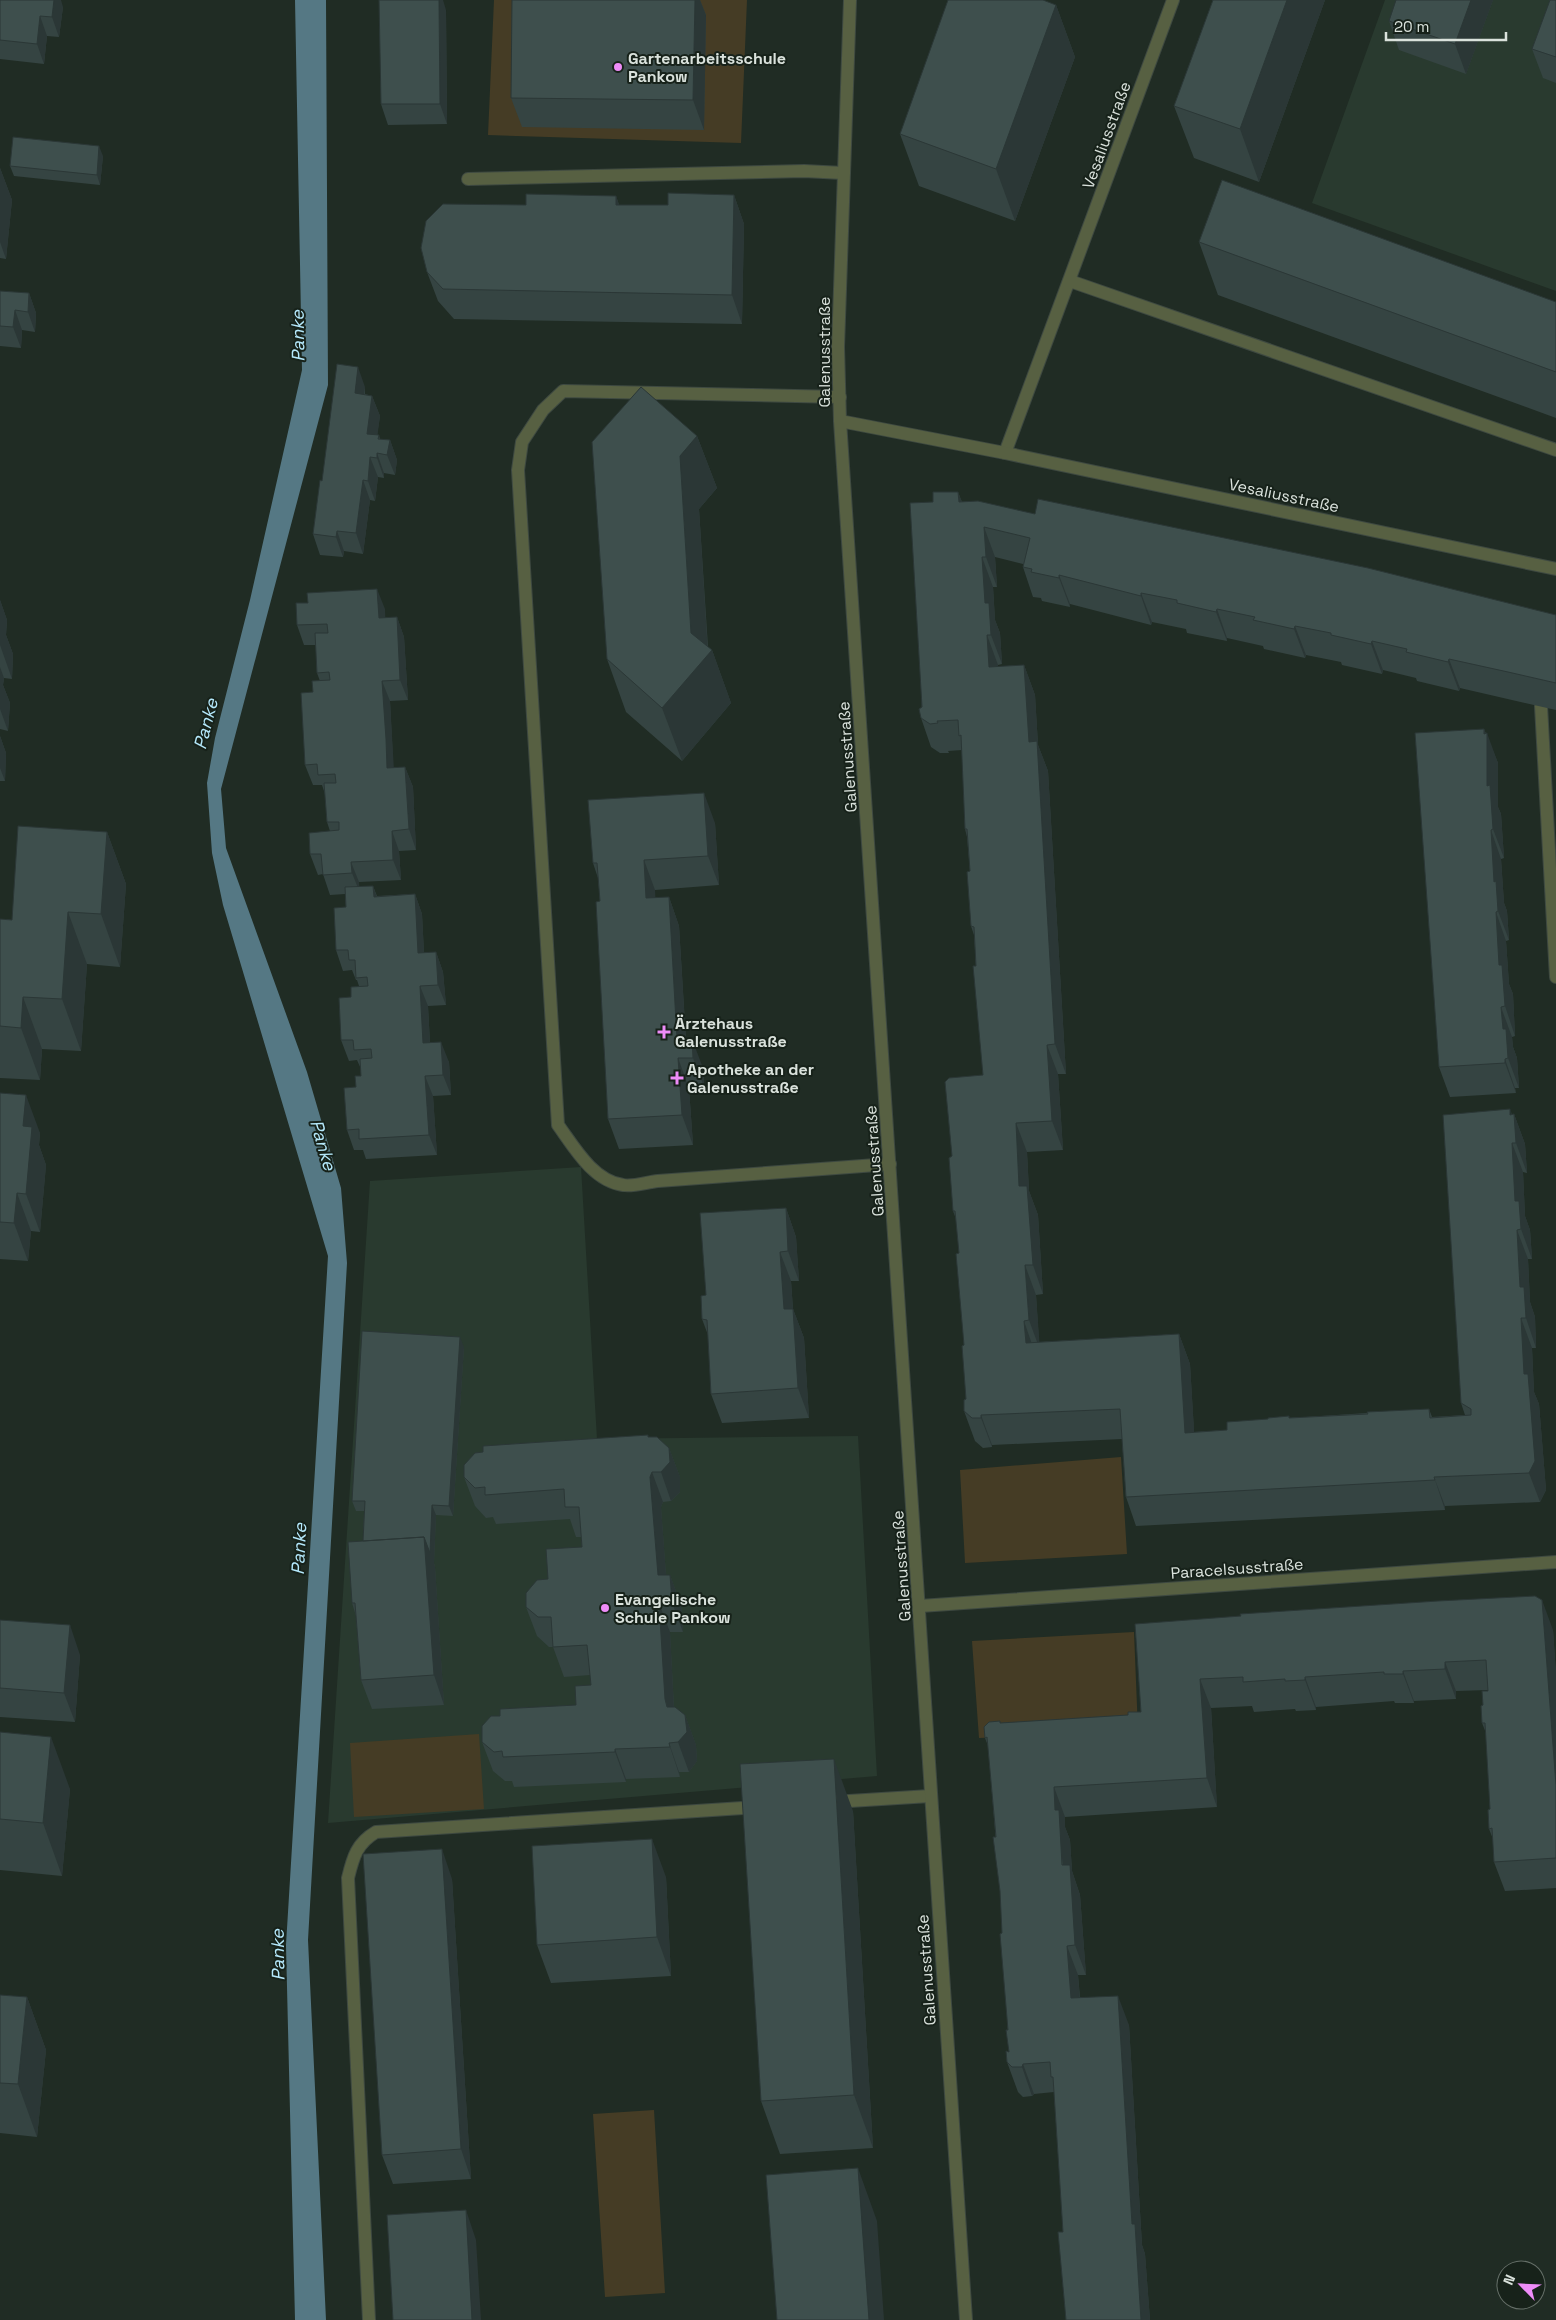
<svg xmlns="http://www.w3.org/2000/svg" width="1556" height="2320" font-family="'Space Grotesk',sans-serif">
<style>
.built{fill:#293a2f}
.green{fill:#453c25}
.water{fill:#557884}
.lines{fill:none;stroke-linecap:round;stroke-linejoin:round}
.lane-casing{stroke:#3e4941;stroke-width:14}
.street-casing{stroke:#3e4941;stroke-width:14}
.lane{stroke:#576042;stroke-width:12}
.street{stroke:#576042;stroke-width:12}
.wall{fill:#354442}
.shaded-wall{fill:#2b3736}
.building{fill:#3e4f4d;stroke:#2b3736}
.poi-dot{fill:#ee8cf8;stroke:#17221a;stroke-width:2}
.labels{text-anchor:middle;stroke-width:4;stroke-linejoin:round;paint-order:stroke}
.poi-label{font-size:16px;font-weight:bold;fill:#dae2dc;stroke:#17221a;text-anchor:start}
.street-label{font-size:16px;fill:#dae2dc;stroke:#17221a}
.water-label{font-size:18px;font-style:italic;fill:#b5e9fc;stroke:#17221a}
</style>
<rect width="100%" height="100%" fill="#202c24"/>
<path class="built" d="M1385,0H1556V291L1312,203Z
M581,1167L597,1439L858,1436L877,1776L328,1823L370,1181Z"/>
<path class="green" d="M494,0H747L741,143L488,135Z
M1121,1457L1127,1554L965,1563L960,1470Z
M1134,1632L1138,1731L979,1738L972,1641Z
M479,1734L484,1809L354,1817L350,1743Z
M654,2110L665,2293L605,2297L593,2114Z"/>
<path class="water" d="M295,0H326L328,385L221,789L226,848L307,1072L341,1188L347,1263L308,1940L326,2320H295L286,1945L328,1256L223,905L212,853L207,783L215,738L250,600L302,370Z"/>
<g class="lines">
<g class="lane-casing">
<path id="lane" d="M468,179L804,171L843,173
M1070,281L1556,450
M840,397L563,391L543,410L522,442L518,470L558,1125C574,1147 593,1181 623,1185C633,1187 647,1182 658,1181L890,1164
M1005,453L1173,0
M1541,706L1556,977
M833,1802L930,1796
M369,2320L348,1878C353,1857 357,1843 376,1832L758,1807"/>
</g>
<g class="street-casing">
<path id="street" d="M850,0L838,347L840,421L966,2320
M840,421L1005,453L1556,569
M920,1606L1556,1562"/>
</g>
<use href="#lane" class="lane"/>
<use href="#street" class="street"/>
</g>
<path class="wall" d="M0,0L63,7L59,37L47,36L44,64L0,59Z
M512,0H700L706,15L704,130L522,127L511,98Z
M1213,0H1325L1259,182L1194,158L1174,106Z
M1493,0L1466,74L1399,50L1389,21Z
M1549,0H1556V83L1543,78L1532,49L1550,0Z
M1056,5L1075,57L1015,221L919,186L900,134Z
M446,10L447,124L388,125L381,104Z
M103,156L100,185L14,176L10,166Z
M0,168L12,200L6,259L0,258Z
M734,195L744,224L742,324L454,319L438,301L427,272L526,205L616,196L619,205H668Z
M1199,242L1556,302V418L1218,295Z
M0,291L29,293L36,313L35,332L22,330L21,348L0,346Z
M365,387V394L372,396L380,416L377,435H379L380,439L390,440L397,460L395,475L384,473V478L378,477L375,501L370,500L363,554L344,551L343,557L320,555L313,534L322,481Z
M697,436L717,488L699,509L708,647L712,650L731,703L682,761L626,712L607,659Z
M958,492L962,502L1035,514L1556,615V710L1460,688L1459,691L1417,681L1416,678L1383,670L1382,674L1342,665L1341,662L1306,655L1305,658L1264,649L1263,646L1227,638V641L1187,633L1186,629L1152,622L1151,625L1070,604V607L1042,601L1041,598L1033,597L1023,567V564L995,557L997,587H993L995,620L1000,633L1002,664L998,665V667L1024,665L1035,695L1038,745L1048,771L1066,1074H1058L1063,1150L1027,1152L1029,1191L1038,1215L1043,1294L1036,1295L1039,1342L1179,1334L1190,1364L1194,1432L1227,1430L1290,1418L1429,1409L1432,1417L1465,1415L1461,1403L1512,1115L1514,1114L1525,1144L1527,1173L1523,1172L1525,1216L1530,1230L1531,1244L1532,1259H1528L1530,1302L1535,1317L1536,1348H1532L1534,1392L1539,1404L1546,1490L1540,1502L1445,1506V1510L1136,1526L1126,1497L1122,1439L992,1445V1447L983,1448L975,1441L964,1411L966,1399L964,1345L959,1253L956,1219L953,1211L952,1156L983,1075L974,935L971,926L970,871L967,837L965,829L962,750L948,751L949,753H940L931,747L921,718L933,502Z
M0,600L7,620L6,635L13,654L12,679L4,678L3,685L10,703L8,731L0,729Z
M385,609V618L397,617L404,637L408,700L390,701L393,760V768L405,767L413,787L416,850L399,851L401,880L359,882V886H373L377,896L415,894L422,914L424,953L436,952L443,972L446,1005L428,1006L430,1043L449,1062L451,1095L433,1096L437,1155L366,1159L363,1150H354L347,1130L356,1087L361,1076V1069L357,1060L349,1061L341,1040L351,997L359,986L357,980H356L352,970L343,971L336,950L346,907L345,894L330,895L323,874L318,875L310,854L330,831L327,822L325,794L322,785H313L305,765L313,692L320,681L317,673L316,645H304L297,625Z
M1484,729L1498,763V807L1501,814L1504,858L1501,859L1504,903L1507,911L1509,940L1506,941L1509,984L1513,994L1515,1036L1512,1037L1513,1047L1517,1058L1519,1088H1515L1516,1093L1450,1097L1439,1067Z
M0,736L6,753L5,781H0Z
M715,823L719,885L655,890V898L669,897L679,926L686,1039L703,1068L704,1087L689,1088L693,1145L619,1149L608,1119L600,901L598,878L593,863Z
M107,832L126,884L120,967L87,964L81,1051L42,1049L40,1080L0,1078V919L12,920Z
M0,1093L40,1133L39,1145L46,1165L40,1232L31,1231L28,1261L0,1259Z
M786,1208L796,1237L799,1281H791L793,1309L804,1338L809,1418L722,1423L711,1394L708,1335L702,1319L706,1295Z
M464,1347L453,1516L436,1515L434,1563L435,1567L444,1705L372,1709L361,1680L356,1616L352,1603L363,1541L364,1511H356L352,1501Z
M649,1437L669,1448L680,1477V1492L671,1501L663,1502L661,1507L666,1575H670L681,1605L683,1632H670L674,1707L685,1715L696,1745L697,1761L689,1772H679L680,1777L626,1779V1782L514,1787L512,1781H505L493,1771L482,1742L500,1716L576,1705L591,1685L590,1675L564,1677L553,1647H549L537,1636L526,1607L548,1579L582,1547L581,1537H576L570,1519L496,1524L493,1517L486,1518L475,1506L464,1477Z
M0,1620L80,1655L75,1722L0,1717Z
M1135,1624L1553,1630L1556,1674V1888L1505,1891L1494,1862L1493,1839L1489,1829L1490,1809L1486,1733L1482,1723L1483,1705L1488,1690L1456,1691V1699L1414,1701V1703H1395L1394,1701L1316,1707V1710L1296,1711L1295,1709L1254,1712L1252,1706L1211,1708L1217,1807L1065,1817V1827L1070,1840L1072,1871L1080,1895L1086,1975H1078L1080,1997L1129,2025L1142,2245L1145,2254L1150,2320H1066L1063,2232L1054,2092L1034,2094L1032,2096L1023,2097L1018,2092L1007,2062L1009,2052L1000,1891L988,1746L985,1738L1001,1723L1128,1715L1141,1712Z
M0,1732L70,1789L62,1876L0,1870Z
M853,1811L873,2148L780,2154L761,2101Z
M666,1877L671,1976L551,1983L537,1945Z
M452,1879L471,2179L393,2184L382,2155Z
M0,1995L27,1997L46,2050L37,2137L0,2133Z"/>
<path class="shaded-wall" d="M54,0H61L63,7L59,37L52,17Z
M439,0H443L446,10L447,124L440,104Z
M695,0H700L706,15L704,130L693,100Z
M1287,0H1325L1259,182L1240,129Z
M1471,0H1493L1466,74L1455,44Z
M1056,5L1075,57L1015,221L996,169Z
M40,16L47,36L44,64L37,44Z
M99,146L103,156L100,185L97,175Z
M0,168L12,200L6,259L0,242Z
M734,195L744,224L742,324L732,295Z
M616,196L627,226L616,205Z
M29,293L36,313L35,332L28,312Z
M15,310L22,330L21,348L13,327Z
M358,367L365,387L362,413L355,393Z
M372,396L380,416L375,454L367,434Z
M697,436L717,488L699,509L708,654L712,650L731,703L682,761L662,708L691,633L680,456Z
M390,440L397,460L395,475L387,455Z
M377,453L384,473V478L377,458Z
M370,457L378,477L375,501L368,481Z
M363,480L370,500L363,554L356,533Z
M958,492L969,521L959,502Z
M984,527L995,557L997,587L986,557Z
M337,531L344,551L343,557L336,537Z
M982,557L993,587L995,620L1000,633L1002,664L991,635L985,603Z
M1059,575L1070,604V607L1059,578Z
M377,589L385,609L386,638L379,618Z
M1141,593L1152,622L1151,625L1141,596Z
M0,600L7,620L6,635L13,654L12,679L0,645Z
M1217,609L1227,638V641L1216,612Z
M397,617L404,637L408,700L400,680Z
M1295,626L1306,655L1305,658L1294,629Z
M987,635L998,665L1000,697L989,667Z
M1372,641L1383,670L1382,674L1371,644Z
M1449,659L1460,688L1459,691L1448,662Z
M1024,665L1035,695L1038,745L1048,771L1066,1074L1055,1044L1029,742Z
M0,667L4,678L3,685L10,703L8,731L0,709Z
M382,681L390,701L395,788L387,768Z
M1484,729L1487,737V733L1498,763V807L1501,814L1504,858L1493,829L1487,786Z
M0,736L6,753L5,781L0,768Z
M405,767L413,787L416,850L409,829Z
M704,793L715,823L719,885L708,856Z
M1491,830L1501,859L1504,903L1507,911L1509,940L1498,911L1494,882Z
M392,831L399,851L401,880L393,860Z
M107,832L126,884L120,967L101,914Z
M644,860L655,890L657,928L646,898Z
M351,862L359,882L360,893L352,873Z
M373,886L380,906L374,897Z
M415,894L422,914L425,973L418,953Z
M669,897L679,926L687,1058L677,1039Z
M68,912L87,964L81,1051L62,999Z
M1496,912L1506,941L1509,984L1513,994L1515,1036L1505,1006L1499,965Z
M436,952L443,972L446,1005L438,985Z
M420,986L428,1006L431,1063L423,1043Z
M23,997L42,1049L40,1080L21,1028Z
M1501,1007L1512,1037L1513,1047L1517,1058L1519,1088L1508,1058L1503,1029Z
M692,1039L703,1068L704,1087L693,1058Z
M441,1042L449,1062L451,1095L443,1075Z
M1047,1045L1058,1074L1063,1150L1052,1121Z
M678,1058L689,1088L693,1145L682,1115Z
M1505,1059L1515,1088L1516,1093L1505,1063Z
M425,1076L433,1096L437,1155L429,1135Z
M26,1095L40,1133L39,1145L46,1165L40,1232L26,1194L23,1126Z
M1510,1109L1515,1122L1514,1114L1525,1144L1527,1173L1516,1143Z
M1016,1123L1027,1152L1029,1191L1038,1215L1043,1294L1033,1265L1019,1186Z
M1512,1143L1523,1172L1525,1216L1530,1230L1532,1259L1521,1229L1515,1201Z
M17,1193L31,1231L28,1261L14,1223Z
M786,1208L796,1237L799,1281L788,1251Z
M1517,1230L1528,1259L1530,1302L1535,1317L1536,1348L1526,1318L1520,1287Z
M780,1252L791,1281L795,1339L784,1309Z
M1025,1265L1036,1295L1040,1350L1029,1320Z
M793,1309L804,1338L809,1418L798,1388Z
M1521,1318L1532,1348L1534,1392L1539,1404L1546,1490L1540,1502L1529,1473Z
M1024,1321L1034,1350L1026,1343Z
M1179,1334L1190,1364L1196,1462L1185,1433Z
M460,1337L464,1347L453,1516L449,1506Z
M981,1415L992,1445V1447L981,1418Z
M669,1448L680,1477V1492L671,1501L661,1472Z
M652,1472L663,1502L661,1507L668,1602L658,1575L650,1477Z
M1434,1477L1445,1506V1510Z
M432,1505L436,1515L434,1563L435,1567L444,1705L434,1675L424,1537Z
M670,1575L681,1605L683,1632L672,1602Z
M1542,1600L1553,1630L1556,1674V1785Z
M659,1603L670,1632L675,1729L665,1699Z
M70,1625L80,1655L75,1722L64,1693Z
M1445,1662L1456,1691V1699L1445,1669Z
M1403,1671L1414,1701V1703L1403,1674Z
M1305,1677L1316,1707V1710L1305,1680Z
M1200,1679L1211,1708L1217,1807L1207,1778Z
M685,1715L696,1745L697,1761L689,1772L678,1742Z
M51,1737L70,1789L62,1876L43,1823Z
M669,1743L679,1772L680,1777L670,1747Z
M615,1749L626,1779V1782L615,1752Z
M834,1759L853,1811L873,2148L854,2095Z
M1054,1787L1065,1817V1827L1070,1840L1072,1871L1080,1895L1086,1975L1075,1945L1055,1810Z
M652,1839L666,1877L671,1976L657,1937Z
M442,1849L452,1879L471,2179L461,2149Z
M1067,1946L1078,1975L1082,2027L1071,1998Z
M1118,1996L1129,2025L1142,2245L1145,2254L1150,2320H1141L1132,2224Z
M27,1997L46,2050L37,2137L18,2084Z
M1023,2064L1034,2094L1032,2096L1022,2067Z
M858,2168L877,2221L884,2320H869Z
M466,2210L476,2240L481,2320H472Z"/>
<path class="building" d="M0,0H54L52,17L40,16L37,44L0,40Z
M379,0H439L440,104H381Z
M512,0H695L693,100L511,98Z
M948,0H1043L1056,5L996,169L900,134Z
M1213,0H1287L1240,129L1174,106Z
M1396,0H1471L1455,44L1389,21Z
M1550,0H1556V57L1532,49Z
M13,137L99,146L97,175L10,166Z
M1222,180L1556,302V372L1199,242Z
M668,193L734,195L732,295L443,289L427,272L421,248L426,221L443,204L526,205V194L616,196V205H668Z
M0,291L29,293L28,312L15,310L13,327L0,326Z
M337,364L358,367L355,393L372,396L367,434L379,435L378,439L390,440L387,455L377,453V458L370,457L368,481L363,480L356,533L337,531L336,537L313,534L320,480L322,481Z
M641,387L697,436L680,456L691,633L712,650L662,708L607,659L592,442Z
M933,492H958L959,502L978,501L1035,514L1038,499L1368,568L1556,615V683L1508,672L1449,659L1448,662L1406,652L1407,649L1372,641L1371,644L1331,635V633L1295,626L1294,629L1253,620L1255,617L1217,609L1216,612L1177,603V600L1141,593V596L1059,575V578L1031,572L1032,569L1023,567L1030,538L984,527L986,557H982L985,603H989L991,635H987L989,667L1024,665L1029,742L1037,741L1055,1044L1047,1045L1052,1121L1016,1123L1019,1186H1027L1033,1265H1025L1029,1320L1024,1321L1026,1343L1179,1334L1185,1433L1227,1430V1422L1268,1419V1418L1289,1416V1418L1368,1414L1367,1412L1429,1409L1430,1418L1471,1415V1409L1461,1403L1443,1115L1510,1109V1115L1514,1114L1516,1143H1512L1515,1201H1519L1521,1229L1517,1230L1520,1287H1524L1526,1318H1521L1524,1374H1528L1535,1461L1529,1473L1434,1477L1435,1480L1126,1497L1120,1409L981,1415V1418H972L964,1411V1400L966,1399L962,1346L964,1345L956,1254L959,1253L955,1211H953L949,1158L952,1156L945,1082L949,1078L983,1075L973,966H976L974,927L971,926L967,872L970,871L967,829H965L961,735L959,736L958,720L937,721L938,723L930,724L921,718L919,709L922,707L910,503L933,502Z
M377,589L379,618L397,617L400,680L382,681L386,739L387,768L405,767L409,829L392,831L393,860L351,862L352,873L323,875L321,854H310L309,833L339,830V822H327L324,783H336L335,774L318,775L317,764L305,765L301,693L313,692L312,681L330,680L329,672L317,673L315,633H328L327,624L297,625L296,603H308L307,593Z
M1484,729V734L1487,733V786L1490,785L1493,829L1491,830L1494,882L1496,881L1498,911L1496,912L1499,965H1502L1505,1006L1501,1007L1503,1029H1506L1508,1058L1505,1059V1063L1439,1067L1415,733Z
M704,793L708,856L644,860L646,898L669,897L677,1039H692L693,1058H678L682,1115L608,1119L596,902L600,901L597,863H593L588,800Z
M18,826L107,832L101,914L68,912L62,999L23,997L21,1028L0,1026V919L12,920Z
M373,886L374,897L415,894L418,953L436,952L438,985L420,986L423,1043L441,1042L443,1075L425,1076L429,1135L359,1139V1129L347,1130L344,1088L356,1087L355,1076H361L360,1059L372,1058L371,1049L354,1050L353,1040H341L339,998L351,997V987L368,986L367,977L356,978L355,960H349L348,950H336L334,908L346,907L345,887Z
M0,1093L26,1095L23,1126L32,1127L26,1194L17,1193L14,1223L0,1222Z
M786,1208L788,1251L780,1252L784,1309H793L798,1388L711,1394L707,1320L702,1319L701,1296L706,1295L700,1213Z
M362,1331L460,1337L449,1506L432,1505L430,1553L424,1537L363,1541L365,1501H352Z
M648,1435V1437H657L669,1448L670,1462L661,1472H652L650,1477L658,1575H670L672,1602L659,1603L665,1699L667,1707H675L685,1715L687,1732L678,1742L669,1743L670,1747L615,1749V1752L503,1757L502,1751L494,1752L482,1742V1726L491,1716H500V1709L576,1705L575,1686L591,1685L587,1645L553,1647L551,1617H538L526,1607V1593L537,1580L548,1579L546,1549L582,1547L579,1507H565L564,1489L485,1495V1487L475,1488L464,1477V1465L475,1453L483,1452V1446Z
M424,1537L434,1675L361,1680L355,1603H352L348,1542Z
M1535,1596L1542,1600L1556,1785V1858L1494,1862L1492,1828L1489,1829L1488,1810L1490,1809L1485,1723H1482L1481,1706L1483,1705L1482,1691H1488L1486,1660L1445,1662V1669L1403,1671V1674H1384V1672L1305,1677V1680L1285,1681V1679L1243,1682V1677L1200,1679L1207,1778L1054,1787L1055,1810H1059L1062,1865H1070L1075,1945L1067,1946L1071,1998L1118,1996L1132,2224H1135L1141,2320H1066L1058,2232H1063L1053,2077H1051L1050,2062L1023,2064L1022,2067H1012L1007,2062L1006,2051L1009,2052L1006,2030H1008L1000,1934L1002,1933L1000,1891L993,1837H996L987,1737L985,1738L984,1727L989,1722L1000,1721V1723L1128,1715V1712H1141L1135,1624L1241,1616L1240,1614L1438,1601Z
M0,1620L70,1625L64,1693L0,1688Z
M0,1732L51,1737L43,1823L0,1819Z
M834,1759L854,2095L761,2101L740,1764Z
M652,1839L657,1937L537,1945L532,1846Z
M442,1849L461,2149L382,2155L363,1854Z
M0,1995L27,1997L18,2084L0,2083Z
M858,2168L869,2320H777L766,2175Z
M466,2210L472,2320H393L387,2215Z"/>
<g class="poi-dot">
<circle cx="618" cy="67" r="5"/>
<path d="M661.5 1024.5h5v5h5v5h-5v5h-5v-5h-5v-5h5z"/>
<path d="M674.5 1070.5h5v5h5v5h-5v5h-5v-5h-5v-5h5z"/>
<circle cx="605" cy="1608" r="5"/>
</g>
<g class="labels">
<g class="poi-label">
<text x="628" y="64">Gartenarbeitsschule<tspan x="628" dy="18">Pankow</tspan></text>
<text x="675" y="1029">Ärztehaus<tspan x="675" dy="18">Galenusstraße</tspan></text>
<text x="687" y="1075">Apotheke an der<tspan x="687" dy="18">Galenusstraße</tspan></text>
<text x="615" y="1605">Evangelische<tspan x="615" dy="18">Schule Pankow</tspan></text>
</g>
<g class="street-label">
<text transform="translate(1106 135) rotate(-70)" y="6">Vesaliusstraße</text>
<text transform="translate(824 352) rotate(-90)" y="6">Galenusstraße</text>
<text transform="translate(1284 495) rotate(12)" y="6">Vesaliusstraße</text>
<text transform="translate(847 757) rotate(-94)" y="6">Galenusstraße</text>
<text transform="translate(874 1161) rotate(-94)" y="6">Galenusstraße</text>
<text transform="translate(901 1566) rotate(-94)" y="6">Galenusstraße</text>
<text transform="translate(1237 1568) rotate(-4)" y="6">Paracelsusstraße</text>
<text transform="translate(926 1970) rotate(-94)" y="6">Galenusstraße</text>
</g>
<g class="water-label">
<text transform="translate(298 336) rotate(-91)" y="6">Panke</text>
<text transform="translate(206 724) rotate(-76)" y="6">Panke</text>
<text transform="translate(323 1145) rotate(74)" y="6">Panke</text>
<text transform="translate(299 1549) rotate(-87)" y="6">Panke</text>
<text transform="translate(278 1955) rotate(-91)" y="6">Panke</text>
</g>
</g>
<g transform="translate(1521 2285) rotate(294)"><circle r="24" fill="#17221a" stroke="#656f68"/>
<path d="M0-4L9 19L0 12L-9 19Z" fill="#ee8cf8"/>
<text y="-8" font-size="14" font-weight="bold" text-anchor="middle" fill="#dae2dc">N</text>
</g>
<path d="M1386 32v8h120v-8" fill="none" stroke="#dae2dc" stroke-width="2.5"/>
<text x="1394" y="32" font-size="15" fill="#dae2dc" stroke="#17221a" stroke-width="4" paint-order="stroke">20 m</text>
</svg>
